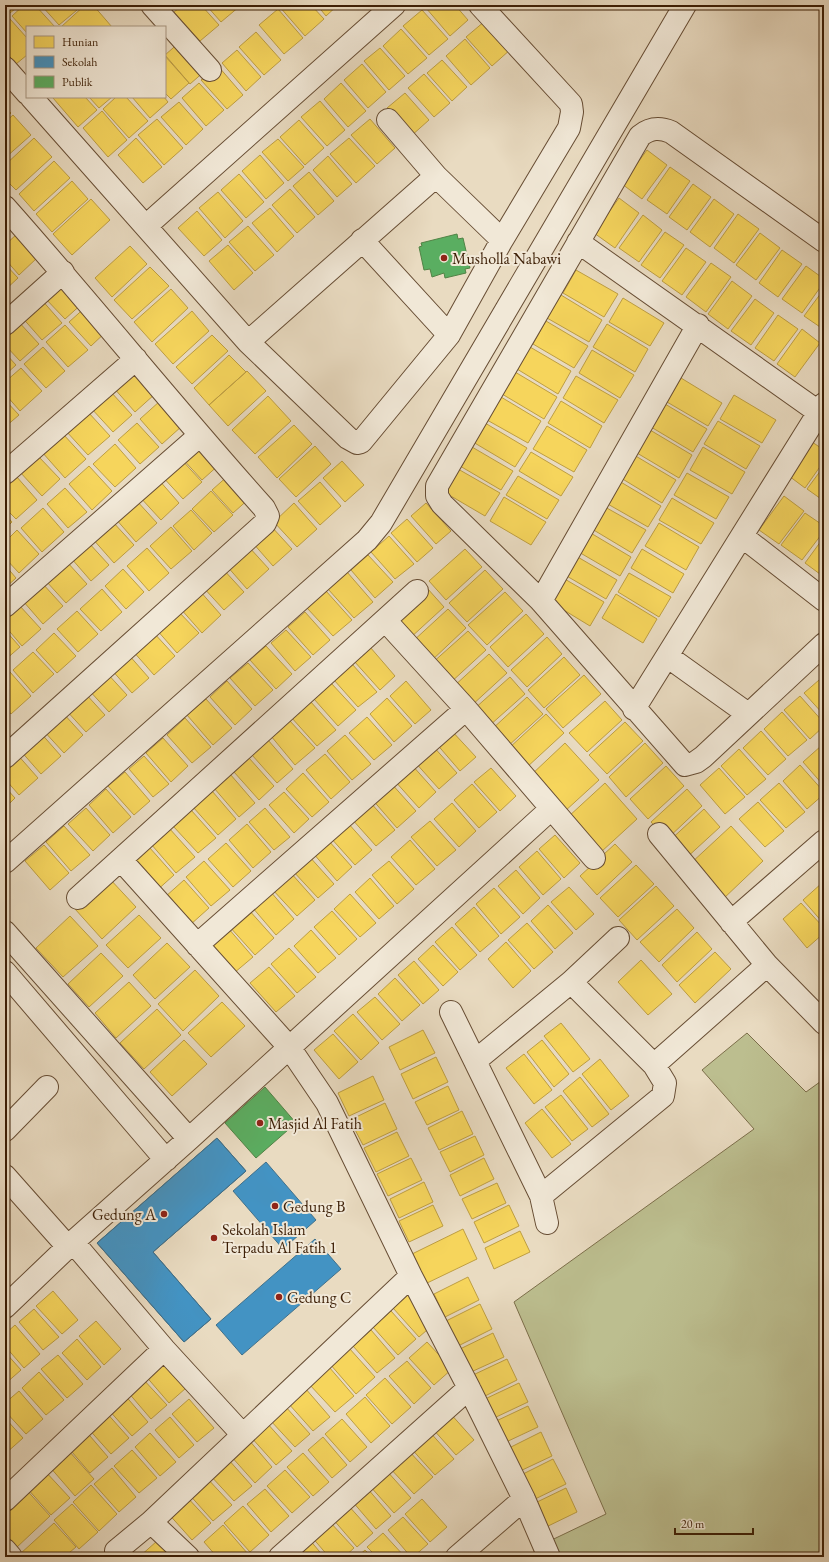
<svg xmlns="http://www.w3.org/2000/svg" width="829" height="1562" font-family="'EB Garamond',serif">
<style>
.green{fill:#bcbe8f;stroke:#7c6e4a}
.homes{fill:#f6d55c;stroke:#be9e42}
.schools{fill:#4393c3;stroke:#41708a}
.public{fill:#5aae61;stroke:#518345}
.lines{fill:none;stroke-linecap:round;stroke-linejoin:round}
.minor-casing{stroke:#674d34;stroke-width:24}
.minor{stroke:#f1e8d7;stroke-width:22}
.poi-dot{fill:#8f2418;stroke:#f1e8d7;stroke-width:1.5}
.labels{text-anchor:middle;stroke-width:4;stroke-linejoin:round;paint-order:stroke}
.poi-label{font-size:16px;fill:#3c1e05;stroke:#f1e8d7;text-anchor:start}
</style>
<rect width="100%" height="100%" fill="#e9dbc1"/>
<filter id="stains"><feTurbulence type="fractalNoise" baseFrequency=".005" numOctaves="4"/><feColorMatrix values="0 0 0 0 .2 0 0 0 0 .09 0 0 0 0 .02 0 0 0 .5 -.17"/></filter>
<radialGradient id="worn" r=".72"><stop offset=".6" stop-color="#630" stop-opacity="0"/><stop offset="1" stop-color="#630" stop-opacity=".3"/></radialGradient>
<path class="green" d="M747,1033L806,1092L824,1079V1557H542L537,1547L606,1514L514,1302L754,1129L702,1070Z"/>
<path class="homes" d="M5,5H20L10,13Z
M24,5H35L55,27H27V33L12,16Z
M41,5H73L77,10L59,25Z
M85,5H93L112,27H61Z
M183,5H201L219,25L200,41L174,12Z
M206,5H239L240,6L221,22Z
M281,5H311L324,19L305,36L279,6Z
M317,5H338L326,16Z
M429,5H455L468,20L450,36L426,8Z
M278,9L303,38L284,54L259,25Z
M422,10L448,39L429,55L403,26Z
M10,19L27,38V55L16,64L5,51V23Z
M485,21L511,49L492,66L466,37Z
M401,29L427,58L408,74L383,46Z
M256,32L281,60L264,75L239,47Z
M465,39L490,68L471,85L446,56Z
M181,41L206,70L190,84L165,55Z
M380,48L405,76L389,90L364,61Z
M237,50L261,77L246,91L222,63Z
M165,56L189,83L171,99L165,93Z
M442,60L467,87L452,101L427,73Z
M362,64L386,92L368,108L344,80Z
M218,66L243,95L227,109L201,80Z
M424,74L450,103L434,117L408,88Z
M199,83L224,110L206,126L182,98Z
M341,83L366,111L348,127L324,99Z
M405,93L429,120L411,136L387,108Z
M54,97H85L97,110L78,127L53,98Z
M89,97H112L99,108Z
M116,97H126L148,121L129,138L103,109Z
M132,97H164L168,102L150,118Z
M320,101L345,130L327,146L301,117Z
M179,102L203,129L186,145L161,117Z
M5,107L11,113L5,119Z
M102,111L127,140L108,157L83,128Z
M13,115L31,135L5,158V122Z
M157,119L183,148L164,165L138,135Z
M370,119L395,148L377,164L351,135Z
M299,120L324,148L305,165L280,137Z
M34,138L52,157L16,190L5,179V165Z
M136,138L162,167L143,183L118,155Z
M349,138L375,166L356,183L330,154Z
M278,139L304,167L288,181L262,152Z
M647,150L667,165L642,199L622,184Z
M260,155L284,183L266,199L242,171Z
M328,156L352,184L337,197L313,170Z
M54,161L70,178L34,211L19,194Z
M670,167L690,181L667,214L647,200Z
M309,172L334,201L318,215L293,186Z
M239,174L264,202L246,218L221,190Z
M72,181L88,199L52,232L36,214Z
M693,184L711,197L687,230L669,217Z
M290,189L315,217L297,233L272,205Z
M218,192L243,221L225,238L199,208Z
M619,198L639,213L615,248L594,233Z
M91,199L110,220L72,255L53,234Z
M714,199L734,214L710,247L690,232Z
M270,208L294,236L277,252L252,223Z
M197,211L222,240L204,256L178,228Z
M738,214L759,229L734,263L714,248Z
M5,215L15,226L5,235Z
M643,215L662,230L639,262L619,248Z
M248,226L274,255L255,271L229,242Z
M665,232L684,245L660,278L641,265Z
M760,233L780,248L756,280L736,265Z
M17,234L38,257L19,275L5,259V245Z
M228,245L253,273L234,290L209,261Z
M130,246L147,264L112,297L95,278Z
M686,248L706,262L682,295L662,281Z
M782,250L802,264L778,297L759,283Z
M711,263L731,277L706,312L686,297Z
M5,264L18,278L5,290Z
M806,266L824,279V282L802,313L782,299Z
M150,267L169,286L132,319L114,300Z
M576,270L618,294L604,317L563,293Z
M62,278L84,302L65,319L43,296Z
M732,281L752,296L728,329L708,314Z
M171,289L188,308L152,342L134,322Z
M824,289V328L823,329L804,316Z
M561,295L602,320L589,342L547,318Z
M40,298L62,323L42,340L20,315Z
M623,298L664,323L650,346L609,322Z
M755,299L774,313L751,345L731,331Z
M88,305L109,329L91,346L69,322Z
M192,311L209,331L173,364L155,344Z
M778,315L798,329L774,361L755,348Z
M17,320L39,344L20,361L5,345V331Z
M546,321L588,346L574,368L533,344Z
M607,324L648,349L635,372L593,347Z
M65,325L88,350L68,367L46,342Z
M802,329L820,343L795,377L777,364Z
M212,335L228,351L192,384L176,367Z
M43,347L65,371L46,388L24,364Z
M530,347L571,371L558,394L517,369Z
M592,350L634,375L620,398L579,373Z
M5,353L16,365L5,375Z
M229,355L246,372L209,405L194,388Z
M21,368L42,391L20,411L5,394V382Z
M133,369L155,394L135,412L113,387Z
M247,371L266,391L228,426L209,405Z
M515,372L557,397L544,419L502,394Z
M576,376L618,400L604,423L563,398Z
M681,378L722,403L708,426L667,402Z
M110,391L132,415L113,432L91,408Z
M734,395L776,420L762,443L720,419Z
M268,396L291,421L255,454L232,430Z
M501,397L541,421L528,443L487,420Z
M5,400L19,415L5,427Z
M160,401L182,426L162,444L140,419Z
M561,401L602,426L590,448L548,423Z
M665,404L707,429L693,452L651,427Z
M88,412L110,436L88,455L66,431Z
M718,421L760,446L746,469L704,444Z
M137,423L159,447L140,464L118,440Z
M485,423L527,448L515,467L473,442Z
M294,425L312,444L277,478L258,457Z
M547,426L587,450L574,472L533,449Z
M650,430L692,455L679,478L637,453Z
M63,434L86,459L65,478L42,452Z
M200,440L221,463L202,480L181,457Z
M809,440L824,450V461L805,488L785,473Z
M115,444L136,468L115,487L93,464Z
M315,446L331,464L296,497L279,479Z
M472,447L513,471L501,490L460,466Z
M703,447L745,472L732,494L690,470Z
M531,452L573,477L561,496L519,471Z
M634,455L676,480L662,503L621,478Z
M38,456L60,479L42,496L20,472Z
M180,458L202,482L183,499L161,475Z
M342,461L364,485L345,502L323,478Z
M89,466L112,491L92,510L69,484Z
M824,466V501L807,489Z
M458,469L500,493L485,516L444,492Z
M687,473L729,497L716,519L674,495Z
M230,474L251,497L233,513L212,490Z
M16,476L37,500L16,519L5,508V486Z
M518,476L559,500L547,519L506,495Z
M158,479L179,503L161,520L139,496Z
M619,481L661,506L648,527L606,503Z
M320,482L341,506L320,525L298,501Z
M65,488L87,512L68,528L47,504Z
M211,491L233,515L214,532L192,509Z
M784,496L804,511L779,544L759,530Z
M504,497L546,522L531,545L490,521Z
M672,498L714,523L701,544L659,520Z
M136,500L157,523L136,542L115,518Z
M294,503L317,529L297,547L274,522Z
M426,503L451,531L436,544L411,516Z
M605,507L646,530L632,553L592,529Z
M43,508L64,532L42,552L21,528Z
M191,510L212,533L194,550L173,526Z
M805,513L824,526V531L802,560L781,545Z
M5,514L12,522L5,529Z
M407,519L433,548L417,562L391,533Z
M112,521L134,545L114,563L92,538Z
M659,523L699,547L686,570L645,546Z
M270,525L292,549L273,566L252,542Z
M171,527L192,551L171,569L150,546Z
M17,530L39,554L19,573L5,558V542Z
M589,532L631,557L620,576L577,551Z
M389,536L414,564L395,579L371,552Z
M824,537V577L805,563Z
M88,542L109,565L91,581L71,558Z
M248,546L269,569L247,589L226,565Z
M147,548L169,573L149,591L127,566Z
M465,549L482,567L446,600L429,581Z
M642,549L684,574L673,593L631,568Z
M368,555L393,582L375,598L351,570Z
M576,556L617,580L606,599L565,575Z
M67,562L87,584L66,603L46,581Z
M5,565L16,578L5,588Z
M222,568L244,592L224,610L202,586Z
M123,569L144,592L126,609L105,586Z
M485,570L503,589L467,622L449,603Z
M347,572L373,602L354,618L328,589Z
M629,573L671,597L659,617L618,592Z
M563,578L604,602L590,626L549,601Z
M42,583L63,606L43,624L23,601Z
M427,588L444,607L409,639L392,621Z
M102,589L122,612L101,631L80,609Z
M199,590L221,615L202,633L180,608Z
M326,591L352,620L333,636L307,608Z
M505,592L523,611L487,645L468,625Z
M616,594L657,619L643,643L602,618Z
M19,605L41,629L22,646L5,626V618Z
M448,609L466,628L430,662L412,642Z
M177,610L199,633L177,653L156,629Z
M77,611L98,634L78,652L57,629Z
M305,612L330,640L313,655L288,627Z
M526,614L544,634L508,667L490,647Z
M5,630L20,647L5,660Z
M286,630L311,657L295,671L271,643Z
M468,631L486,650L449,684L431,664Z
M153,632L175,656L154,675L132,650Z
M54,633L76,656L57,673L36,650Z
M547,637L562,654L527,687L511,670Z
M266,646L292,674L276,689L250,660Z
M370,647L395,676L380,690L354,661Z
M33,652L54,674L33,693L13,670Z
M128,654L149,678L132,693L111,669Z
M489,654L507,673L471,706L453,687Z
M564,657L580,675L544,708L528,690Z
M248,663L273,690L255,706L230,678Z
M352,664L377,692L358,707L334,680Z
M105,671L127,695L109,712L87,688Z
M10,672L31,696L11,714L5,707V676Z
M584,675L601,694L563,728L546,709Z
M510,677L525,694L489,726L474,709Z
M819,680L824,685V715L804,693Z
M227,681L252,709L235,725L210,697Z
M406,681L431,710L415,724L390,696Z
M331,683L356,710L338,726L314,699Z
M84,692L105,715L86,732L65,709Z
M800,696L824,723V726L810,739L784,710Z
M527,697L543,714L507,747L491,730Z
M387,698L412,726L394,742L370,714Z
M206,699L232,728L213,745L187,715Z
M310,701L336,730L317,746L291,717Z
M605,701L622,720L587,752L569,733Z
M62,712L83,735L64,753L42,729Z
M782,712L807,740L788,756L764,729Z
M546,714L564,733L526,768L508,749Z
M367,717L392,745L374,760L349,733Z
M185,718L211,747L192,763L167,735Z
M289,720L315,748L295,765L271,736Z
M625,722L643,741L607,774L589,755Z
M450,729L476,757L460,771L435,742Z
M39,731L61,756L41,774L19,749Z
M761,731L786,759L768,775L743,748Z
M345,735L371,764L352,780L327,751Z
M163,738L188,766L171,782L146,753Z
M268,740L293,769L277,783L252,755Z
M565,743L599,780L564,812L530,776Z
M645,743L663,763L626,797L609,777Z
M432,745L457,773L439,789L414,761Z
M821,746L824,750V786L803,762Z
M739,749L766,779L747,795L721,766Z
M16,753L38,778L19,795L5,779V763Z
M325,754L350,782L331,799L306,770Z
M144,756L169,784L153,797L129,769Z
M249,758L274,786L259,800L234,772Z
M411,764L436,792L419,808L394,780Z
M800,765L824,792V794L807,809L783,781Z
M666,766L684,786L648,819L630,799Z
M491,768L516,796L500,811L474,782Z
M719,768L745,797L725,814L700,785Z
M125,772L150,801L134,815L108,786Z
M303,773L329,802L312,817L286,789Z
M230,774L255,803L239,817L214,788Z
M390,782L416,811L397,828L371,798Z
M605,783L637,819L601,852L568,817Z
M779,783L805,812L786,828L760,800Z
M472,784L497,812L479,828L454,800Z
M5,787L15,798L5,808Z
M106,789L131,817L113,833L89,805Z
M687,789L702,806L667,839L651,822Z
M212,791L236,819L218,835L193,807Z
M284,792L309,819L294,833L269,805Z
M369,801L395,830L376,846L351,818Z
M758,802L784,831L765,847L739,819Z
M452,803L476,831L459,847L434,819Z
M86,808L110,835L93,851L68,824Z
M265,808L290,837L274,850L249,822Z
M704,809L720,827L684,860L668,842Z
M191,810L216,838L198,853L173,826Z
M430,821L456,850L437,866L411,837Z
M347,822L372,850L355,865L330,837Z
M247,824L271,852L253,868L229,840Z
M64,826L90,855L71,871L46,842Z
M731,826L763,861L722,900L690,864Z
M169,828L195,857L176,873L151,844Z
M555,835L580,863L564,878L539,849Z
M328,840L352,867L337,881L313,853Z
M410,840L435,869L416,885L391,857Z
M226,843L251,871L233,887L208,859Z
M615,844L632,862L597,895L580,876Z
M44,845L69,873L50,890L25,861Z
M149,847L174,875L155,892L130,864Z
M537,851L561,879L543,895L519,867Z
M308,855L334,884L318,898L292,870Z
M204,861L230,890L211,906L186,877Z
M389,861L414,889L397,904L372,875Z
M636,865L654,884L618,917L600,898Z
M516,870L540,898L523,914L498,886Z
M290,872L315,900L297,916L272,889Z
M109,878L136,907L102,939L75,909Z
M370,878L394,906L379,919L355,892Z
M184,880L209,908L190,925L165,897Z
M822,883L824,886V924L803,900Z
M656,886L674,906L637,940L619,920Z
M569,887L594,914L576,930L551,902Z
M494,888L520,917L501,934L476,904Z
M270,891L294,919L276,935L252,907Z
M350,894L376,923L360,937L334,909Z
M801,903L824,928V933L807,948L783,919Z
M548,905L573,933L555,949L531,921Z
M474,907L499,936L480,952L455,924Z
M248,909L274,938L255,955L229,926Z
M677,909L694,928L659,962L640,942Z
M332,911L357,939L339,955L314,927Z
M139,915L161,938L128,968L106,945Z
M70,916L98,946L63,977L36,948Z
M527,923L553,952L534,969L508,940Z
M452,927L477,955L460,970L435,942Z
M228,928L253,957L234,973L209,945Z
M311,930L336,958L318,973L294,946Z
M697,932L712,949L677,982L662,965Z
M506,942L531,971L513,988L488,959Z
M167,943L190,967L155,999L133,975Z
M433,945L458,972L443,986L418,959Z
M289,948L316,977L297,993L271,964Z
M715,952L731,969L695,1003L679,985Z
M101,953L123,976L89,1007L68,984Z
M641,960L672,994L648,1015L618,982Z
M414,961L439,990L423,1004L398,975Z
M269,967L295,996L276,1012L250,983Z
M195,970L219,996L183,1031L158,1004Z
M395,978L420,1005L402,1021L378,994Z
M129,982L151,1006L116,1038L95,1013Z
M375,997L400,1024L382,1040L357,1012Z
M222,1002L245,1026L211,1057L188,1033Z
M157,1009L181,1035L144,1069L120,1043Z
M353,1014L379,1043L361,1060L334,1031Z
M561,1023L590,1059L573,1072L544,1036Z
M423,1030L435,1053L400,1070L389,1047Z
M333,1034L358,1062L339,1079L314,1050Z
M184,1040L207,1064L172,1096L150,1072Z
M542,1040L569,1074L554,1087L527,1052Z
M524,1054L552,1090L534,1104L506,1068Z
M436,1057L448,1082L413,1099L401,1074Z
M600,1059L629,1096L611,1110L582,1074Z
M373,1076L384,1100L349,1116L338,1093Z
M580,1077L609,1114L592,1127L563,1091Z
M448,1086L459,1110L427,1125L415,1102Z
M561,1095L588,1129L572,1141L545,1107Z
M385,1103L397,1129L363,1145L350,1120Z
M542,1109L571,1144L552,1158L525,1123Z
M462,1111L473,1134L439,1150L428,1128Z
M397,1132L409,1156L376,1172L364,1148Z
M475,1136L484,1155L450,1172L440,1152Z
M411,1158L422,1180L388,1196L377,1174Z
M484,1158L494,1179L460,1196L450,1175Z
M424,1182L433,1202L399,1218L390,1199Z
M497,1183L506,1203L472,1219L462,1199Z
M433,1205L443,1226L409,1242L399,1221Z
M509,1205L519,1226L484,1243L474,1222Z
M463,1229L477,1259L425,1284L412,1254Z
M520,1231L530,1252L494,1269L485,1248Z
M468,1277L479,1300L445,1317L434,1294Z
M53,1291L78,1320L62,1334L36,1306Z
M409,1294L435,1323L419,1337L393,1308Z
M480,1304L492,1329L458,1346L446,1321Z
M34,1309L59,1337L43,1350L19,1322Z
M391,1311L416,1339L398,1355L373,1327Z
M96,1321L121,1349L104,1365L79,1336Z
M15,1325L40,1354L24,1368L5,1346V1334Z
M371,1330L395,1358L377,1373L353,1346Z
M493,1333L504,1357L471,1372L460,1349Z
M77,1339L101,1367L87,1380L62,1353Z
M427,1342L452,1369L434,1385L409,1358Z
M349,1348L375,1377L356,1394L330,1364Z
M5,1352L21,1370L5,1384Z
M58,1355L83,1384L67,1398L41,1369Z
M161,1359L186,1388L169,1403L144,1374Z
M507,1359L517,1380L483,1397L473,1375Z
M407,1361L431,1388L414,1404L389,1376Z
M329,1367L354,1396L335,1412L309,1384Z
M39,1372L64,1400L46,1415L22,1388Z
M142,1378L167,1405L151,1419L127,1391Z
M385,1378L411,1407L392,1424L366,1395Z
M519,1383L528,1402L494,1418L485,1399Z
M305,1388L330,1417L313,1431L288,1403Z
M19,1391L43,1419L26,1434L5,1411V1403Z
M123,1393L148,1422L132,1436L107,1408Z
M365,1397L390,1426L371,1443L346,1414Z
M189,1399L214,1428L197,1442L172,1414Z
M285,1406L310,1434L295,1447L270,1420Z
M528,1406L538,1427L504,1443L494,1422Z
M104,1410L129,1438L111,1454L86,1426Z
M449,1412L474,1440L456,1455L432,1428Z
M170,1417L194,1445L179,1458L155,1430Z
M5,1418L23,1438L5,1454Z
M342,1419L367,1447L350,1462L325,1434Z
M266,1422L292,1451L276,1465L250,1436Z
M84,1429L108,1457L90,1473L66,1445Z
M428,1430L454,1459L435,1475L409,1446Z
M541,1432L552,1456L518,1472L507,1449Z
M150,1433L176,1462L160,1476L135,1447Z
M323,1437L347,1465L332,1478L308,1450Z
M248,1439L272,1467L255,1483L230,1455Z
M407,1449L433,1477L414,1494L388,1466Z
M68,1450L94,1479L75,1496L49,1466Z
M132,1450L157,1478L139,1493L114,1466Z
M303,1453L329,1482L313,1496L287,1467Z
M227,1458L252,1486L234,1501L209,1474Z
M553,1459L566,1484L531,1501L519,1476Z
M112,1468L136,1497L119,1512L94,1484Z
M44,1470L70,1498L51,1515L26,1487Z
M285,1470L310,1497L292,1513L267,1486Z
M386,1470L411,1498L394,1513L369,1485Z
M205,1476L232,1505L213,1521L187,1492Z
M91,1485L117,1514L99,1531L73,1502Z
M23,1486L50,1516L16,1548L5,1535V1503Z
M367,1488L391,1516L376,1529L352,1501Z
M566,1488L577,1512L544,1528L533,1504Z
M265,1489L289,1516L271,1532L247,1504Z
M185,1495L211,1523L192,1540L166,1511Z
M422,1499L447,1527L430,1542L405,1514Z
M72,1504L98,1532L79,1549L54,1520Z
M347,1504L373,1533L357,1547L332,1518Z
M243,1506L269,1535L250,1552L224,1523Z
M403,1517L428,1544L413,1557H411L388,1530Z
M329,1521L354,1548L344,1557H329L311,1536Z
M54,1523L76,1547L64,1557H24L20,1554Z
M223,1525L248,1554L244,1557H217L204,1542Z
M383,1533L405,1557H377L367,1547Z
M309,1539L324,1557H293Z
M157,1541L172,1557H139Z
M365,1550L372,1557H357Z
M82,1552L87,1557H76Z"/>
<path class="schools" d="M217,1138L246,1171L153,1252L211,1319L184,1342L97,1243Z
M217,1138L246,1171L153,1252L211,1319L184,1342L97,1243Z
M266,1162L316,1220L283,1249L233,1191Z
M315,1239L341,1269L242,1355L216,1325Z"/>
<path class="public" d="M457,234L458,239L463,238L470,268L465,269L466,273L445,278L444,273L432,277L430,269L424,270L419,247L422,246L421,243Z
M265,1087L296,1123L256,1158L225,1123Z"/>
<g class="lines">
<g class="minor-casing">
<path id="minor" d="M152,5L210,70
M5,68L27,93
M31,97L248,342L348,438L357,443L361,442L449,335L502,240L569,128L572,112L571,104L480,5
M388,120L436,176L502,240
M5,207C93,306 176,410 264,508L268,516L265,523L5,757
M146,226L394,5
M362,240L449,335
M824,241L671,132C659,127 650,128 640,136L437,486V496L442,504L541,601L685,765L696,762L703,757L824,644
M578,242L824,416
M5,324L63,272
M248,342L436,176
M5,473L136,359
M743,537L824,600
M541,601L698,325
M5,606L199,436
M385,620L466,709L594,858
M667,656L748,714
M634,709L824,404
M659,834L767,965L824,1023
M121,860L289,1047L327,1103L411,1276L469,1388L524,1499L549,1557
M5,862L367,540L381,523L685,5
M78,898L417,591
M731,922L824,841
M5,932L189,1139
M197,945L466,709
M5,972L166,1160
M451,1012L541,1196L547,1223
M475,1061L571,982L618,938
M654,1065L767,965
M5,1130L47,1087
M5,1176L68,1247
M541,1196L663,1096L665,1083L654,1065L571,982
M73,1242L164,1349L242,1434
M5,1307L73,1242L189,1139L551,809
M5,1500L164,1349
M151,1522L188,1557
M5,1550L11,1557
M116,1551L151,1522L411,1276
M280,1557L469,1388
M457,1557L524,1499"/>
</g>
<use href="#minor" class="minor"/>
</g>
<g class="poi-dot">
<circle cx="444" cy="258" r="4"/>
<circle cx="260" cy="1123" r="4"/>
<circle cx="275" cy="1206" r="4"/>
<circle cx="164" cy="1214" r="4"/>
<circle cx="214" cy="1238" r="4"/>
<circle cx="279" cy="1297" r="4"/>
</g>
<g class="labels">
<g class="poi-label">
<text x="452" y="264">Musholla Nabawi</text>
<text x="268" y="1129">Masjid Al Fatih</text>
<text x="283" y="1212">Gedung B</text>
<text x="156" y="1220" text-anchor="end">Gedung A</text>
<text x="222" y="1235">Sekolah Islam<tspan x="222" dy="18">Terpadu Al Fatih 1</tspan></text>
<text x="287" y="1303">Gedung C</text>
</g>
</g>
<rect width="829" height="1562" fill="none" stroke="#e9dbc1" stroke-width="20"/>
<rect x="6" y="6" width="817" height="1550" fill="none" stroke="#3c1e05" stroke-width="2"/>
<rect x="10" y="10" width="809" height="1542" fill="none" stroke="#3c1e05"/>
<rect x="26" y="26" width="140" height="72" fill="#f1e8d7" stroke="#a99783"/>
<rect x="34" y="36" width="20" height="12" fill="#f6d55c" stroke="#a99783"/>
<text x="62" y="46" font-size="12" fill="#3c1e05">Hunian</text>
<rect x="34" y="56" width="20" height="12" fill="#4393c3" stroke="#a99783"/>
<text x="62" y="66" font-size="12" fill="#3c1e05">Sekolah</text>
<rect x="34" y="76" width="20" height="12" fill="#5aae61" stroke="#a99783"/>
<text x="62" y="86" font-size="12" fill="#3c1e05">Publik</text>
<path d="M675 1528v6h78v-6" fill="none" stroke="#3c1e05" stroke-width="2"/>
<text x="681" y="1528" font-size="12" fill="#3c1e05" stroke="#f1e8d7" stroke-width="3" paint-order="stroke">20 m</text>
<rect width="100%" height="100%" filter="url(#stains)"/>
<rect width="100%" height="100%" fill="url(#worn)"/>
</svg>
